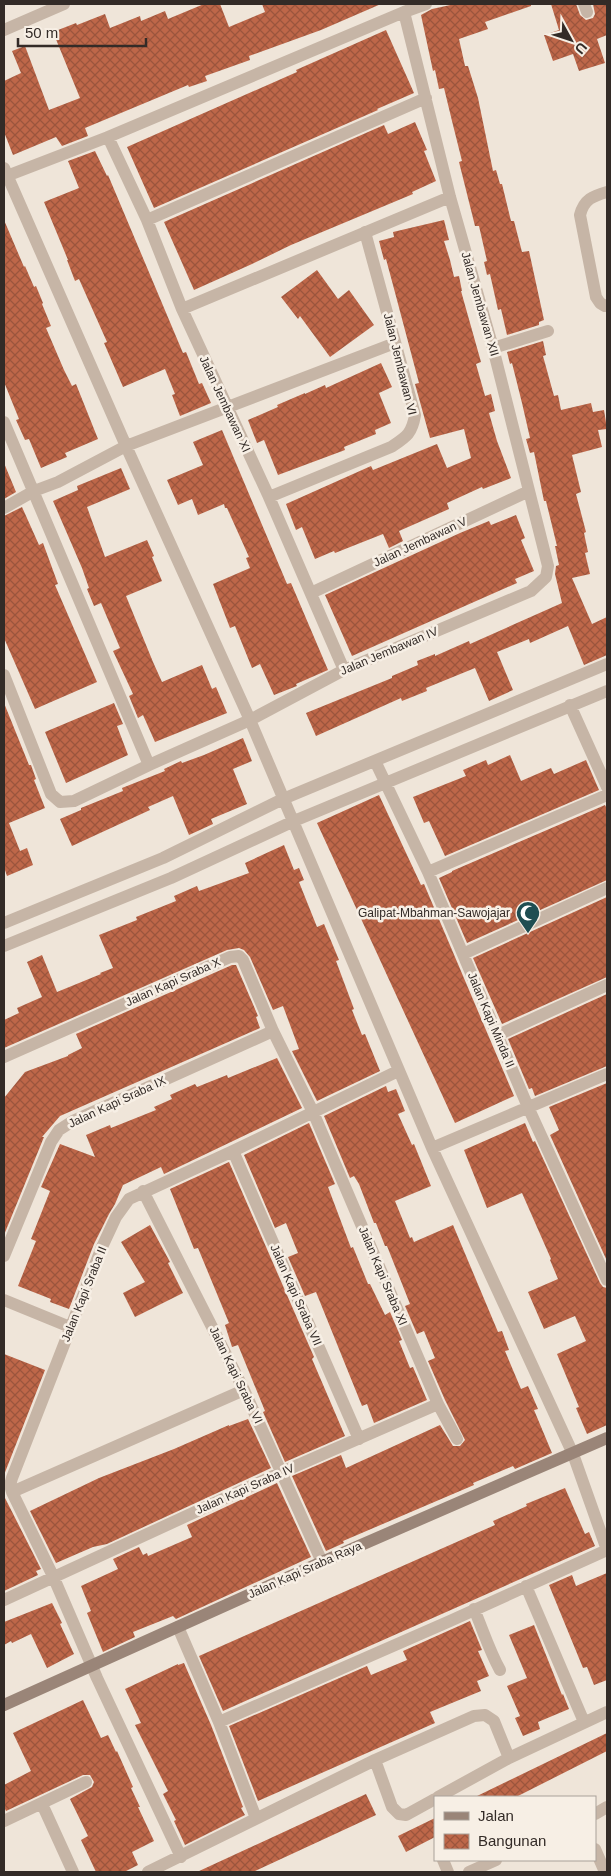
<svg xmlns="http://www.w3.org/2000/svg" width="611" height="1876" font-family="Arial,sans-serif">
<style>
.building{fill:url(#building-cross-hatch)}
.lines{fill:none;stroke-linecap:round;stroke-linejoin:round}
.street{stroke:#c6b5a6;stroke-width:12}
.secondary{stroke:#9a8578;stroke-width:12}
.labels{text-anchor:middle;stroke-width:5;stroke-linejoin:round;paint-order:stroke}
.street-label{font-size:12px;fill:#332b27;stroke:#f7efe5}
.poi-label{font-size:12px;fill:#332b27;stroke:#f7efe5;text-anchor:end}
</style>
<defs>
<pattern id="building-cross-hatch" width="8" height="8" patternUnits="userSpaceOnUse" patternTransform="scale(1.25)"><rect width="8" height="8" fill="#be6749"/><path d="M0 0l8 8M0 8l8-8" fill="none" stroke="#9b553d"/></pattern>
</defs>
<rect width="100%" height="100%" fill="#efe5d9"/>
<path class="building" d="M204,4H220L229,27L265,12L262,4H381L321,30L249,56L250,60L205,76L207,81L189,87L188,85L85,128L88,136L62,146L56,137L13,155L4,132V81L21,73L12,51L25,46L49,110L80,98L53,32L76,23L77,25L105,14L110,28L140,16L141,21L165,11L168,19Z
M455,4H531V6L485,22L488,29L459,39L465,66H468L478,98L493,171L496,170L500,184H502L511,221H514L522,252L529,251L544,320L539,322V325L507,335L501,309L498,310L490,274L487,275L484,262L487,261L479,226H475L459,162L462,161L452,121L444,88L439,89L435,70L433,71L421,15L432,9Z
M551,4H576L580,15L586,20L593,18L595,14L593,4H607V35L597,39L605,63L579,71L573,54L553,61L544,35L559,30Z
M386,30L414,93L377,109L378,110L154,208L127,147L297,72L296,70Z
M415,122L427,150L424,151L436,181L412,192L413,194L291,245L252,264L194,290L164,222L384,125L388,134Z
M95,151L107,176L108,175L183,353L186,352L199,384L202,383L211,403L180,416L172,395L175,394L165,369L123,387L104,343L107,342L79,279L75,281L67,260H68L44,202L79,188L68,161Z
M4,220L24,267L25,266L34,287L36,286L43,303L42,304L51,326L46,328L64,370L72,386L76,384L98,439L65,453L67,457L41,468L29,439L25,440L16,420L19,419L4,382Z
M444,220L449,240L444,241L450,260L454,277L459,276L462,291H461L481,362L476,364L485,396L491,394L495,411L489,413L497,441L511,478L483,489L482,487L447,503L449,509L399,531L403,541L389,548L383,534L335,553L334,551L315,559L302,527L296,530L286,504L371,466L373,470L437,444L447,468L471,458L464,429L430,438L415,384L419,383L393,285L386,259L384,260L379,241L394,237L393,232Z
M317,270L338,299L349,290L374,325L330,357L300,316L298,319L281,297Z
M543,341L546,355L543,356L554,396L558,395L561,410L591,403L593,412L604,410L607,429L598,430L602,447L572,455L581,492L576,494L586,532L584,533L588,552L585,553L590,574L572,578L592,624L607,617V655L584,665L568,626L530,643L529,639L497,652L513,690L489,701L475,668L426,688L427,691L402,701L401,698L316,736L306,713L392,678V676L418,665L417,661L435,654V656L469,641L470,644L562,603L555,574L556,566L559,565L555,546H557L546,501H544L534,452L530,453L526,439L530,438L522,403L512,363L510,364L507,352Z
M381,363L392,387L379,393L391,423L375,430L376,434L344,447L345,450L278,475L264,440L257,443L248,420L278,407L277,405L305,393V394L325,385L326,388Z
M222,430L287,584L291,583L328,670L296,684L297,686L274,695L260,664L252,668L235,626L230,628L213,584L250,568L246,558L249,557L227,508H225L224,504L198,515L192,499L178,505L167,480L203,465L193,442Z
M4,463L16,492L4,499Z
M121,468L130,489L87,507L105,557L147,540L154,556L152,557L162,581L126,596L153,662L162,682L202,665L212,689L216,687L227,713L155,742L143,715L138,718L129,696L133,694L113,651L120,648L101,603L94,606L87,589L89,588L82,568L53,501L78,490L77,486Z
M22,507L39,545L43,543L58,584L55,585L97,682L35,709L4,638V516Z
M516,515L525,538L521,540L534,571L515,579L517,583L352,656L325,595L460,533L489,521L491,525Z
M4,703L29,765H31L36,779L34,780L45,808L9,823L20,851L27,848L33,865L7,876L4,867Z
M114,703L123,724L117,726L128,755L66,783L45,732Z
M243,738L252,761L233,769L247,804L211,819L213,824L189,835L173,796L148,807L150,810L72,846L60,819L81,810V808L123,791L122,788L165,771L164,769L181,761L182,763L204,755Z
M510,755L521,781L551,768L554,774L586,760L599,790L445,856L429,821L424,823L413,797L466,776L463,770L486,760L488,765Z
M379,795L421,885L424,884L514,1096L455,1123L317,823Z
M605,805L607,809V880L467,943L439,878L452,872V871Z
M284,845L294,870L299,868L304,880L299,882L317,927L324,924L339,960L336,961L354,1009L352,1010L362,1035L365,1034L380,1071L317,1101L292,1051L299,1049L283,1006L273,1010L250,957L244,950L239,948L227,950L4,1048V1020L19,1013L17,1008L42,997L27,962L42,955L57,992L101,974L100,973L113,968L99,935L137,920L136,917L176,901L174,896L197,886L199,891L249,873L245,863Z
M607,897V977L502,1024L473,958Z
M232,965H236L258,1016L256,1017L260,1028L60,1116L42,1137H44L4,1235V1098L25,1072L68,1056V1055L82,1048L76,1034Z
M607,994V1066L535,1096L532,1088L529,1089L508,1039Z
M277,1058L302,1108L164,1174L161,1167L123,1185L115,1204L109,1214L94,1244L69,1309L50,1302L51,1299L18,1286L36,1241L31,1239L50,1191L41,1187L60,1144L95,1157L86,1135L110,1125L111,1128L156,1110L154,1107L172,1099L170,1095L195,1084L197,1087L227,1075L228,1078Z
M607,1083V1261L550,1135L559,1130L549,1107Z
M386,1086L388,1092L396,1089L405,1111L398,1114L412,1145L414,1144L431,1186L395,1201L410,1238L412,1237L414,1242L453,1225L498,1332L502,1331L509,1350L505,1351L521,1389L528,1386L538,1409L534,1410L552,1453L515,1469L513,1466L473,1483L474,1485L343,1541L344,1543L326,1551L292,1476L341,1455L346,1468L440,1425L453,1446H460L465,1440L445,1400L428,1361L435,1358L424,1331L417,1334L405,1306L410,1304L387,1246H385L376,1223H374L359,1184L354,1176L350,1178L324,1116Z
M309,1123L335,1184L328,1187L351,1248L353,1247L368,1284H370L385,1315L390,1312L402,1340L399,1341L410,1368L413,1367L427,1400L374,1423L367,1404L362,1406L316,1292L305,1296L288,1257L298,1253L286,1223L275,1228L244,1155Z
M525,1123L533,1142L535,1141L600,1283L603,1287L607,1288V1425L587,1434L576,1408L579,1407L557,1354L586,1341L575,1316L544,1329L528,1292L558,1279L550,1260L551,1259L522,1193L487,1208L464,1150Z
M229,1162L314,1357L312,1359L345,1436L285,1462L263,1412L265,1411L238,1345L232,1347L225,1325L229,1323L198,1248L194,1249L170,1189Z
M150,1225L170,1262L168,1263L183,1293L135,1317L123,1293L145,1282L121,1242Z
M4,1354L45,1370L4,1475Z
M248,1419L271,1468L107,1544L93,1547L56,1563L30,1511L99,1478L174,1449L229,1425V1426Z
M277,1483L311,1557L176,1619L173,1616L133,1632L135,1637L103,1652L87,1613L91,1611L81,1586L118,1569L113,1559L139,1547L143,1555L147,1553L148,1556L192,1537L187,1525Z
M565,1488L585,1534L589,1532L595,1546L223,1711L199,1656L495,1525L493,1521L527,1506L526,1504Z
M4,1496L41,1569L36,1571L38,1575L4,1591Z
M607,1573V1680L594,1685L587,1667L583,1668L549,1585L572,1575L576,1586Z
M52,1603L62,1623L60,1624L74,1654L47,1668L31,1634L12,1643L11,1641L4,1645V1622Z
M470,1621L482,1650L478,1651L489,1676L477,1681L481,1691L430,1712L435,1723L258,1801L229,1726L367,1666L371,1675L407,1660L403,1651Z
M534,1625L562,1695L563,1694L569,1709L538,1722L540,1729L523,1736L515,1718L520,1716L507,1686L527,1678L509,1635Z
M184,1663L211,1725L243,1807L241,1808L245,1815L185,1845L174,1821L176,1820L163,1794L168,1791L135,1725L141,1723L125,1689L178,1664V1665Z
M83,1700L101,1738L108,1735L116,1752L117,1751L133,1787L131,1788L140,1807H138L154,1841L132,1852L138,1865L124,1872H96L81,1840L88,1836L70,1799L92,1787L94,1782L90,1775H83L6,1811L4,1807V1785L31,1771L13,1733Z
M607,1733V1751L516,1797H475Z
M366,1794L376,1815L253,1872H197Z
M435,1818V1837L406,1852L398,1836Z"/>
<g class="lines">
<path class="street" d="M584,4L587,12
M4,30L64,4
M108,137L147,220L182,309L269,497L344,670
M4,168L126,446L250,720L432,1148L573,1454L607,1550
M4,177L108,137L404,12L426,4
M607,192C593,196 584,199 580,215L596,297L600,303L605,306H607
M147,220L426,98
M182,309L450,197
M493,348L548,331
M4,422L149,765
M269,497L391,447C406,437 412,434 415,415L365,232
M4,508L34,491L58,482L126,446L395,343
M311,593L529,491
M4,675L51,794L60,802L74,801L149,765L250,720L344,670L531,591L546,577L548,566L493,348L450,197L404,12
M570,705L607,787
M375,761L428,872L528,1107L607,1280
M428,872L607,795
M4,923L163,858L283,799L607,664
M4,946L171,878L294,821L607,691
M463,954L607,888
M498,1035L607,985
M4,1057L230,957L239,956L243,960L273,1031L313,1112L438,1404L457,1439
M432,1148L607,1074
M233,1151L359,1439
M143,1191L244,1390L322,1562
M4,1256L51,1142L59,1130L73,1121L273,1031
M4,1300L70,1327
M12,1492L244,1390
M526,1586L584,1722
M4,1600L282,1472L438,1404
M474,1609C483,1630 489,1650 500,1670
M178,1627L219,1722L256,1818
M219,1722L450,1621L607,1550
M375,1760L392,1807L399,1814L406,1815L435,1799
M438,1797L509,1758L607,1712
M42,1804L73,1872
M595,1814L607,1807
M4,1821L86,1782
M595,1849L605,1872
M181,1857L97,1678L53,1576L12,1492L10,1485L12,1478L102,1247L116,1217L129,1199L233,1151L398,1071
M443,1860L448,1872
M148,1872L375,1760L474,1716L485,1715L494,1721L509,1758
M469,1872L496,1860"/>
<path class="secondary" d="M4,1705L322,1562L607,1438"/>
</g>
<defs>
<g id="mosque-pin" transform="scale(1.25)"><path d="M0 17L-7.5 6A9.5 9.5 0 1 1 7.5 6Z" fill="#1f4e52" stroke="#f7efe5"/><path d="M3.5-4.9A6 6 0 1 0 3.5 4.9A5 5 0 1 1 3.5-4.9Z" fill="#fff"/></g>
</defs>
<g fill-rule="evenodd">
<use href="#mosque-pin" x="528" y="913"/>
</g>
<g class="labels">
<g class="street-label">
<text transform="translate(480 304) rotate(74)" y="4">Jalan Jembawan XII</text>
<text transform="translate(400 364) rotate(76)" y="4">Jalan Jembawan VI</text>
<text transform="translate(225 404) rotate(65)" y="4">Jalan Jembawan XI</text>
<text transform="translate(420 542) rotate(-25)" y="4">Jalan Jembawan V</text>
<text transform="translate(389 651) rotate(-23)" y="4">Jalan Jembawan IV</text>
<text transform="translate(173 982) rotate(-24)" y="4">Jalan Kapi Sraba X</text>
<text transform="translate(491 1020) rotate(67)" y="4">Jalan Kapi Minda II</text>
<text transform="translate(117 1102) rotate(-25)" y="4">Jalan Kapi Sraba IX</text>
<text transform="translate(383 1276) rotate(67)" y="4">Jalan Kapi Sraba XI</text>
<text transform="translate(84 1294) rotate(-68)" y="4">Jalan Kapi Sraba II</text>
<text transform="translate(296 1295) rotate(66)" y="4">Jalan Kapi Sraba VII</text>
<text transform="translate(236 1375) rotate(64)" y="4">Jalan Kapi Sraba VI</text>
<text transform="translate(245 1489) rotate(-24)" y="4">Jalan Kapi Sraba IV</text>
<text transform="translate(305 1570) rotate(-24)" y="4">Jalan Kapi Sraba Raya</text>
</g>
<g class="poi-label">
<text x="510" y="917">Galipat-Mbahman-Sawojajar</text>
</g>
</g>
<rect width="611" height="1876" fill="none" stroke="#332b27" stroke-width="10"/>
<rect x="434" y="1796" width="162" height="65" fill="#f7efe5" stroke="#a9a199"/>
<rect x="444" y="1812" width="25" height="8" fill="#9a8578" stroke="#a9a199"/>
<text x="478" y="1821" font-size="15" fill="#332b27">Jalan</text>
<rect x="444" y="1834" width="25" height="15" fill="url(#building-cross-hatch)" stroke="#a9a199"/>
<text x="478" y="1846" font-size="15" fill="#332b27">Bangunan</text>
<g transform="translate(571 40) rotate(130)" stroke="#f7efe5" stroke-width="4" paint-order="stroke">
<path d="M0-4L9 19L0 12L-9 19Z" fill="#332b27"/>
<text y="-8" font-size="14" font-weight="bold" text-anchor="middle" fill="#332b27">U</text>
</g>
<path d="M18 38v8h128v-8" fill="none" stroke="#332b27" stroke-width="2.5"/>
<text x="25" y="38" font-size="15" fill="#332b27" stroke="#f7efe5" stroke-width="4" paint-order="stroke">50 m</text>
</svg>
